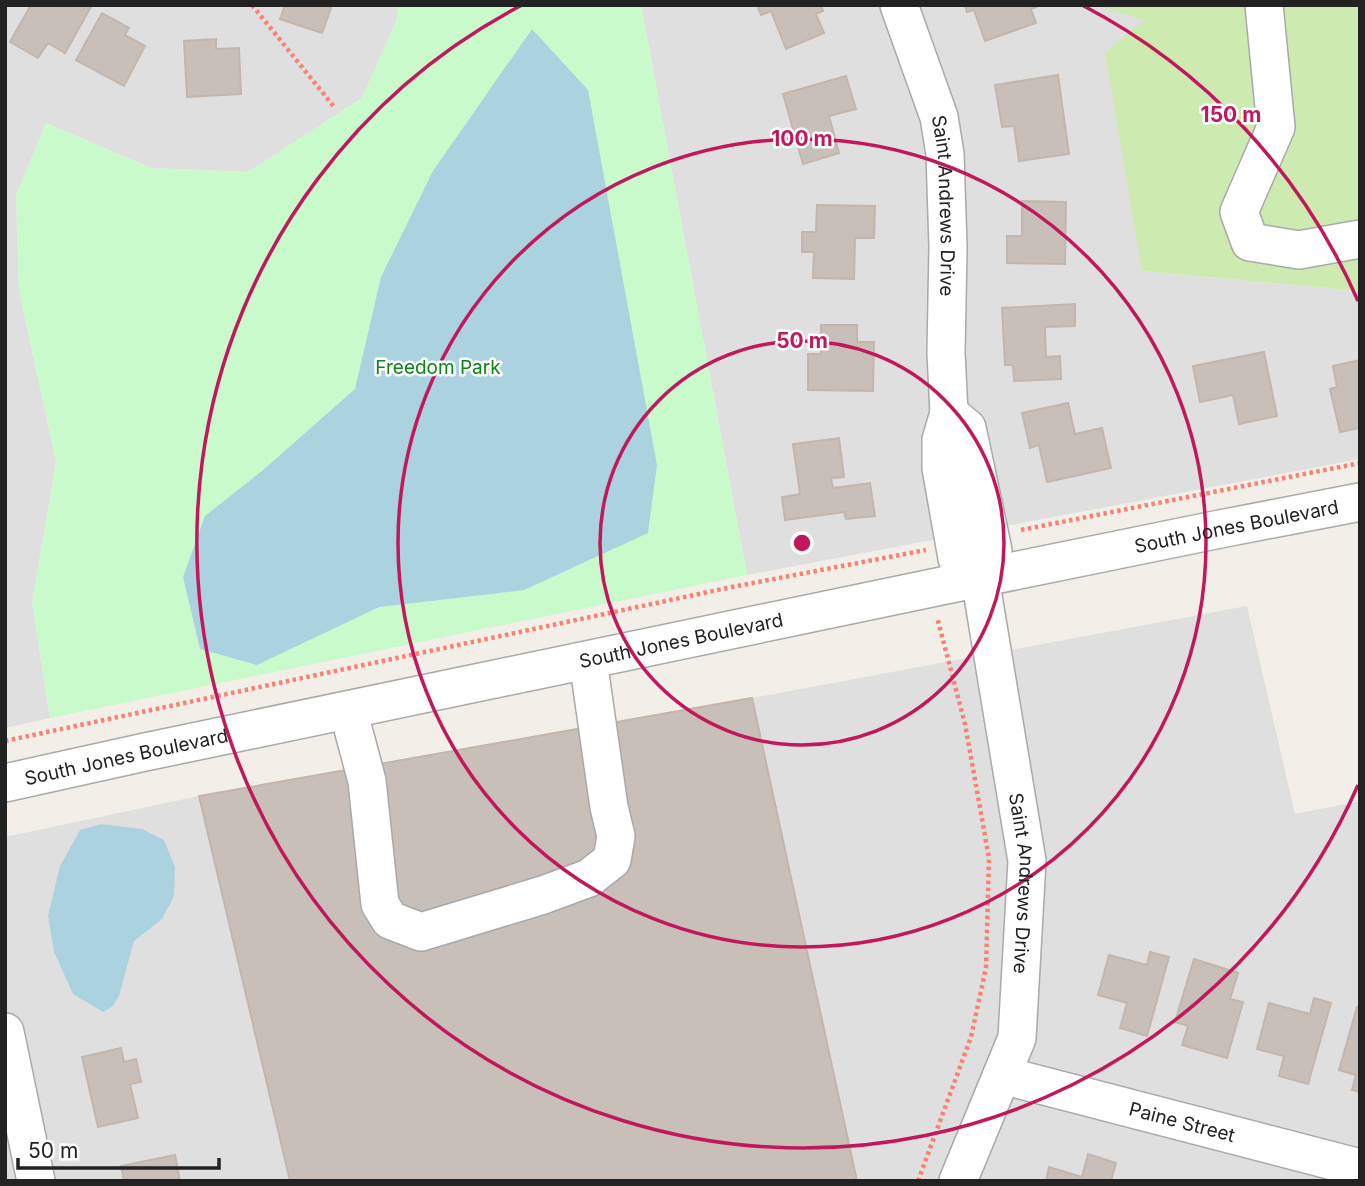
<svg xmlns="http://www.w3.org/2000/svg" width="1365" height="1186" font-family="Inter,sans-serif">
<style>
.residential{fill:#e0dfdf}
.grass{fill:#cdebb0}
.park{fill:#c8facc}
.water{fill:#aad3df}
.building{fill:#c7bfb8;stroke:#c4b6ab;stroke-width:2}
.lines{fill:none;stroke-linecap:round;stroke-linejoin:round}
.minor-casing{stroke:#a9a9a9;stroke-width:40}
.path{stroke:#fa8072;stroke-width:4.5;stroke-dasharray:3.5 3.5;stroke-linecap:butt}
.minor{stroke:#fff;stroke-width:37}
.ring{fill:none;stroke:#c2185b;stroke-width:3.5}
.labels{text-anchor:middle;stroke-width:5;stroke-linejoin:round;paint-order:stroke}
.street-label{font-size:19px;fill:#222;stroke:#fff}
.park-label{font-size:19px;fill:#0c8416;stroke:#fff}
.centre{fill:#c2185b;stroke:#fff;stroke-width:3.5}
.ring-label{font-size:21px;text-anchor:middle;font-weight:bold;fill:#c2185b;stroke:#fff;stroke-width:5;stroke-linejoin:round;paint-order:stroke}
</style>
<rect width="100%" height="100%" fill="#f2efe9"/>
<path class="residential" d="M5,5H399L397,19L362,98L248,172L151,168L46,123L16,196L19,290L56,462L32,603L50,718L5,728Z
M641,5H1093L1145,19L1142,271L1360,291V459L747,575Z
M1247,606L1295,814L1360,801V1181H857L752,698Z
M199,796L290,1181H5V837Z"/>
<path class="grass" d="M1093,5H1360V291L1142,271L1105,53L1144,20Z"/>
<path class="park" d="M399,5H641L747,575L50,718L32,603L56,462L19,290L16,196L46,123L151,168L248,172L362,98L397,19Z"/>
<path class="water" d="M532,29L588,90L657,465L648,533L524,590L379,607L257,665L200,649L183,577L205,516L262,471L355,389L381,277L433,171Z
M101,824L142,829L164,840L175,867L174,896L162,919L134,941L119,996L113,1006L103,1012L73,994L54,952L48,916L60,866L80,830Z"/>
<path class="building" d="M31,5H61L64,7V5H92L65,53L48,43L38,58L10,42Z
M285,5H332L322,33L280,19Z
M757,5H821L823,11L816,14L824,33L786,49L771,11L761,15Z
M965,5H1041L1031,9L1036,23L985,41L974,10L967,12Z
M102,13L129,28L125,35L145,46L124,86L76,60Z
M216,39V49L239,48L241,94L187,97L184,41Z
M1058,75L1069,154L1019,161L1014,126L1002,127L995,85Z
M846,76L856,109L829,116L839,153L803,164L783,94Z
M1022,201L1066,202L1065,264L1007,263V236H1022Z
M817,205L875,206L874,238H855L854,279L813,278L814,252H802V232H816Z
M1075,304V326L1045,327L1046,357L1060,356L1061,379L1014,381L1013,365H1005L1002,308Z
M821,325H857V342H874L873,391L808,390V354H821Z
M1264,352L1277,416L1239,424L1233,395L1200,402L1193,366Z
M1360,360V428L1340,432L1330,389L1337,387L1333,366Z
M1068,403L1075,434L1102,428L1111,468L1047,482L1039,445L1030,448L1022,413Z
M839,438L844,477L831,478L833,488L870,483L875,516L846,519L844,512L785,520L782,497L800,494L793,444Z
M752,698L857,1181H290L199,796Z
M1150,952L1169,957L1147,1036L1120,1028L1127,1003L1098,995L1109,955L1147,965Z
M1194,959L1238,973L1230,999L1243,1002L1227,1058L1182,1045L1188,1026L1175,1022Z
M1314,998L1331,1003L1308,1084L1279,1076L1284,1056L1257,1049L1269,1003L1310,1014Z
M1357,1007L1360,1008V1092L1352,1090L1356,1075L1339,1070Z
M121,1048L124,1062L136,1059L141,1082L130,1084L138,1118L98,1127L82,1057Z
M1088,1154L1116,1163L1111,1181H1046L1049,1167L1082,1177Z
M175,1155L180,1181H124L121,1166Z"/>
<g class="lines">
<g class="minor-casing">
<g id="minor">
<path id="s1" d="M899,5L939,117L945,154L948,247L946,353L949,413L941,440V468L957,558L980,578"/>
<path d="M1264,5L1276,127L1239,212L1250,242L1299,250L1360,239"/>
<path id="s2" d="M949,413L967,428L990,536L993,551L980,578L1027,861L1017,1038L958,1181"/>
<path d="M348,710L367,781L380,904L390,920L421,932L543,895L589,878L612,860L616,836L609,807L588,660"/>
<path id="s3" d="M5,783L145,752L980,578L1220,529L1360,502"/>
<path d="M5,1032L36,1181"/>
<path id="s4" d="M1002,1075L1360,1168"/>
</g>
</g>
<path class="path" d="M252,5L335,108
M1021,530L1360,463
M5,741L732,587L926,550
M918,1181L971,1037L986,968L989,858L965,724L937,617"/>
<use href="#minor" class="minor"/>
</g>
<g class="ring">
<circle cx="802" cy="543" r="202"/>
<circle cx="802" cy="543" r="404"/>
<path d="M1358 785A606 606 0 1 1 522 5M1082 5A606 606 0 0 1 1358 301"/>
</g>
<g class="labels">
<g class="street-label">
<text dy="7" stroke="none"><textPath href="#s1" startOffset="208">Saint Andrews Drive</textPath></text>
<text dy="7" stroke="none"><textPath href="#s3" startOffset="1258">South Jones Boulevard</textPath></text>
<text dy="7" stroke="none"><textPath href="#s3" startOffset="691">South Jones Boulevard</textPath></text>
<text dy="7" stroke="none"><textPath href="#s3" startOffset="124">South Jones Boulevard</textPath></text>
<text dy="7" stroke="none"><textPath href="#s2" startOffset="488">Saint Andrews Drive</textPath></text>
<text dy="7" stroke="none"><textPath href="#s4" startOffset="186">Paine Street</textPath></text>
</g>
<g class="park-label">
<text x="438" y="374">Freedom Park</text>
</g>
</g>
<circle cx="802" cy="543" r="10" class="centre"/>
<g class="ring-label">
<text x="1231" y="122">150 m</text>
<text x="802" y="146">100 m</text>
<text x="802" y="348">50 m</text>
</g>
<rect width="1365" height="1186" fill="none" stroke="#222222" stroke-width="14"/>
<path d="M18 1158v10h201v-10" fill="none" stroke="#222222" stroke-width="3.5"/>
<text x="28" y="1158" font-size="21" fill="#222222" stroke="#ffffff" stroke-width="5" paint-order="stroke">50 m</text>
</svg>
